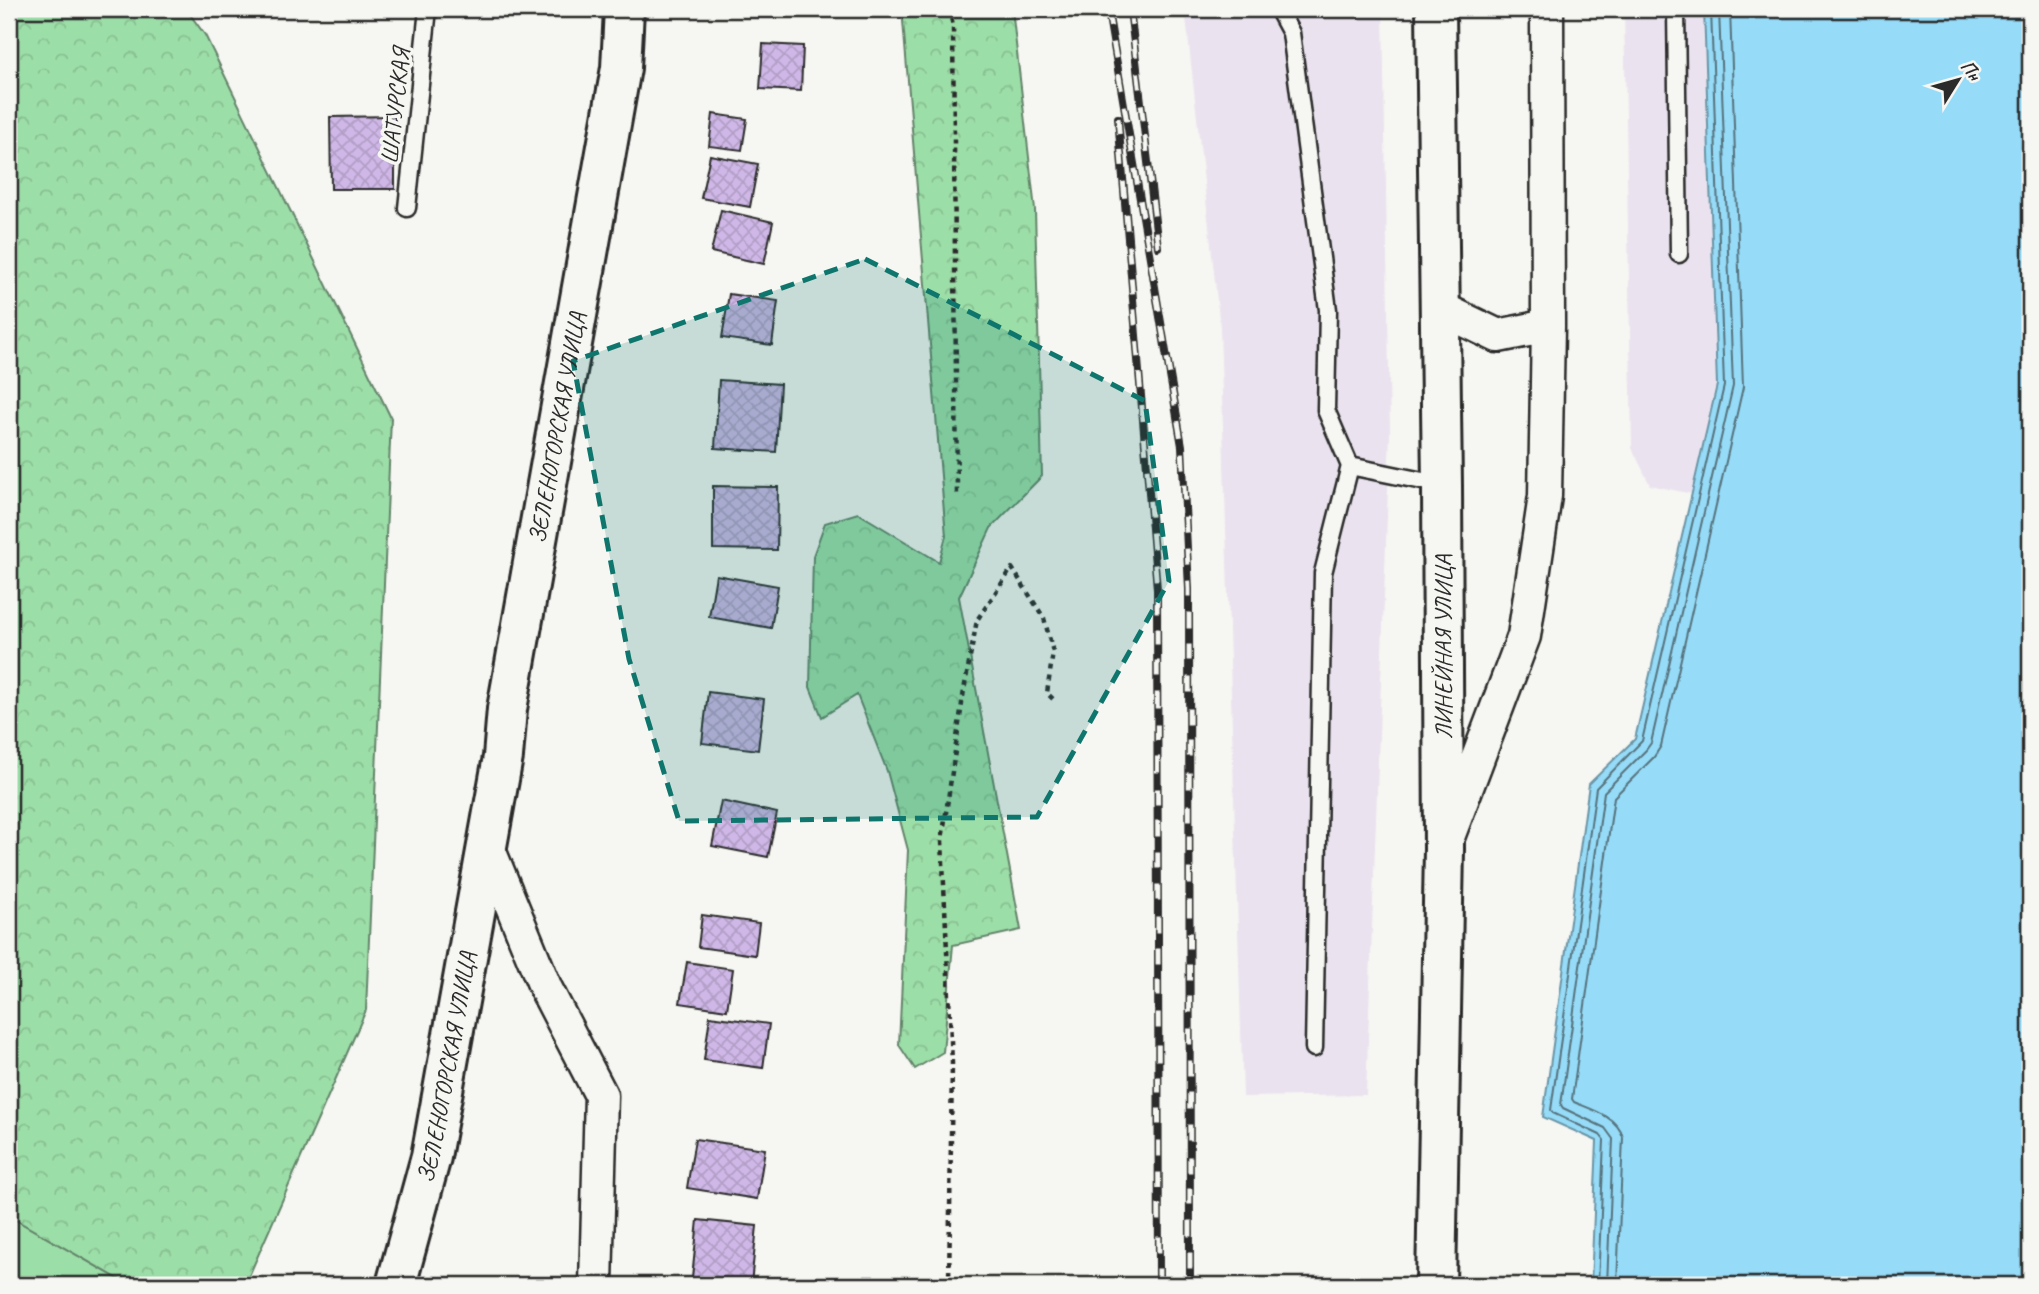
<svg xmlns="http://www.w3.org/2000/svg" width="2039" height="1294" font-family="Caveat,sans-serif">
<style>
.built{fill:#eae3ef}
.green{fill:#9cdea8;stroke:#64846a;stroke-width:2}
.forest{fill:url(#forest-crowns);stroke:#64846a;stroke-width:2}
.water{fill:#96dcf8;stroke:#6b95a6;stroke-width:2}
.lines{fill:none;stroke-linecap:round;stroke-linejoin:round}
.shore{stroke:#56727d;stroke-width:2}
.building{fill:url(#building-cross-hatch);stroke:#2b2b2b;stroke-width:2}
.service-casing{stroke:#2b2b2b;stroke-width:21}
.minor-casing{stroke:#2b2b2b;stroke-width:37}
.primary-casing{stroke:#2b2b2b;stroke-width:44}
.path{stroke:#2b2b2b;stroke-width:4.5;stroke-dasharray:5 5;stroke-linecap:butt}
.service{stroke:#f6f6f2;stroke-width:16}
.minor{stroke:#f6f6f2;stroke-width:32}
.primary{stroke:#f6f6f2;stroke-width:38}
.rail-casing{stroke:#2b2b2b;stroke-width:8}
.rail{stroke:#f6f6f2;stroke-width:5;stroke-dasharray:16;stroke-linecap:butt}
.marked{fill:#0f766e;fill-opacity:0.2;stroke:#0f766e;stroke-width:5;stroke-dasharray:14 9;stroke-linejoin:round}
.labels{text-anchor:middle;stroke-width:7;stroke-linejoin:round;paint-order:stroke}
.street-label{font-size:24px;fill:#2b2b2b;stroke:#f6f6f2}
</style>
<defs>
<pattern id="forest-crowns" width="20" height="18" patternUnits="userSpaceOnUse" patternTransform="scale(1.75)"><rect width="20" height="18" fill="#9cdea8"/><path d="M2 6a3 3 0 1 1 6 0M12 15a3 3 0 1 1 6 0" fill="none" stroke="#87bf91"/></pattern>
<pattern id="building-cross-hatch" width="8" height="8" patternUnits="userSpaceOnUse" patternTransform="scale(1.75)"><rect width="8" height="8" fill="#cfb8e7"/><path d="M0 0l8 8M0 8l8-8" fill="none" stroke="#b29ec6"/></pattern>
</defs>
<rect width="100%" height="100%" fill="#f6f6f2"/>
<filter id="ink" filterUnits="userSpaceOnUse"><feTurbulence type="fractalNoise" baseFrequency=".0143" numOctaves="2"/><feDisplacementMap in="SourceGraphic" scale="14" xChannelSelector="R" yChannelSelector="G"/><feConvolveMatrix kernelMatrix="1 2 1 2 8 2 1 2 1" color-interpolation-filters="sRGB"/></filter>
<g filter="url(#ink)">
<path class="built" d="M1185,9H1383L1390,433L1366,1095L1243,1097L1220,327Z
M1624,9H1704L1717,385L1692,494L1650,485L1632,448Z"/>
<path class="green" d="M9,1216L129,1285H9Z"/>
<path class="forest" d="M9,9H186L205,35L391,418L366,1010L245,1285H129L9,1216Z
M902,9H1012L1035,210L1042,476L991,528L959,597L1021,930L953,945L943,1052L915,1069L899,1045L908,850L887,771L857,695L822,717L810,687L813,556L825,523L858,513L939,562L946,536Z"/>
<path class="water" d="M1704,9H2030V1285H1591L1597,1141L1543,1117L1589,784L1635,739L1717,385Z"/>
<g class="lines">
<path class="shore" d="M1598,1285L1604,1140L1600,1135L1553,1113L1551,1110L1596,788L1642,741L1724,386L1711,9
M1607,1285L1613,1139L1605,1128L1563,1108L1561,1105L1604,792L1646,750L1651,743L1733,386L1719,9
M1617,1285L1623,1137C1616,1116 1593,1110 1574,1102L1572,1099L1614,797L1654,757L1661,746L1743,387L1730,9"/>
</g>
<path class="building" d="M763,44L803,46L801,91L760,89Z
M713,114L747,119L742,150L709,146Z
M395,116V189H331L330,117Z
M710,155L758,164L750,207L701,198Z
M721,210L773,222L764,264L711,252Z
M729,294L778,301L772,345L722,338Z
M719,380L780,384L776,452L715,448Z
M713,486L778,487L777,550L713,549Z
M716,575L778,586L771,628L709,617Z
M708,692L764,699L758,750L702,743Z
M721,801L777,813L768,857L712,846Z
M702,915L759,923L755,955L698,947Z
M687,962L733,969L727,1010L680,1003Z
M710,1016L769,1024L763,1068L704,1060Z
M695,1139L765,1149L757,1199L687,1188Z
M698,1220L757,1226L751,1284L692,1278Z"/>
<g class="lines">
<g class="service-casing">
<path id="service" d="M1278,9L1291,33L1328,310L1326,410L1350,466L1442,485
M1676,9L1679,254
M407,208L428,9
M1314,1048L1323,573L1350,466"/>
</g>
<g class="minor-casing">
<path id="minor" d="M1440,308L1498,336L1548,326L1547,9
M1448,837L1524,636L1545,496L1548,326
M487,845L546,989L601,1095L596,1285"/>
</g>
<g class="primary-casing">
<g id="primary">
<path id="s1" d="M396,1285L431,1157L503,757L507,709L621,68L624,9"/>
<path d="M1436,1285L1444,849L1442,485L1436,9"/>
</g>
</g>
<path class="path" d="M949,9L953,26L957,498
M949,1285L952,1063L942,840L964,690L977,620L1012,568L1044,618L1053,652L1047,693L1053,699"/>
<use href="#service" class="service"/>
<use href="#minor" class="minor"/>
<use href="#primary" class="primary"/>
<g class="rail-casing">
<path id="rail" d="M1130,9L1158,247
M1108,11L1182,446L1189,589L1190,1285
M1118,118L1157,589L1159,1285"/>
</g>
<use href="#rail" class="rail"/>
</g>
</g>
<path class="marked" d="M865,259L1145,401L1169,581L1037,817L679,821L629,659L573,361Z"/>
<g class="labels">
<g class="street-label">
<text transform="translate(395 106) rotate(-84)" y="8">ШАТУРСКАЯ</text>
<text dy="8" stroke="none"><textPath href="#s1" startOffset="873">ЗЕЛЕНОГОРСКАЯ УЛИЦА</textPath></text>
<text transform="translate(1443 647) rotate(-90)" y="8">ЛИНЕЙНАЯ УЛИЦА</text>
<text dy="8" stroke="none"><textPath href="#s1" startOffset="224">ЗЕЛЕНОГОРСКАЯ УЛИЦА</textPath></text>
</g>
</g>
<rect width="2039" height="1294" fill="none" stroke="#f6f6f2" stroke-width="35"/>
<rect x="18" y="18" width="2004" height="1259" fill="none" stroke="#2b2b2b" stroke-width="2.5" filter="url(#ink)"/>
<g transform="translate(1958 80) rotate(53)" stroke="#f6f6f2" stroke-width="5" paint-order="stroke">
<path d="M0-5L12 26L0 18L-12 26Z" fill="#2b2b2b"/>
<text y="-10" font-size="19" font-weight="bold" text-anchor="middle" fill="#2b2b2b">Пн</text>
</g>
</svg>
